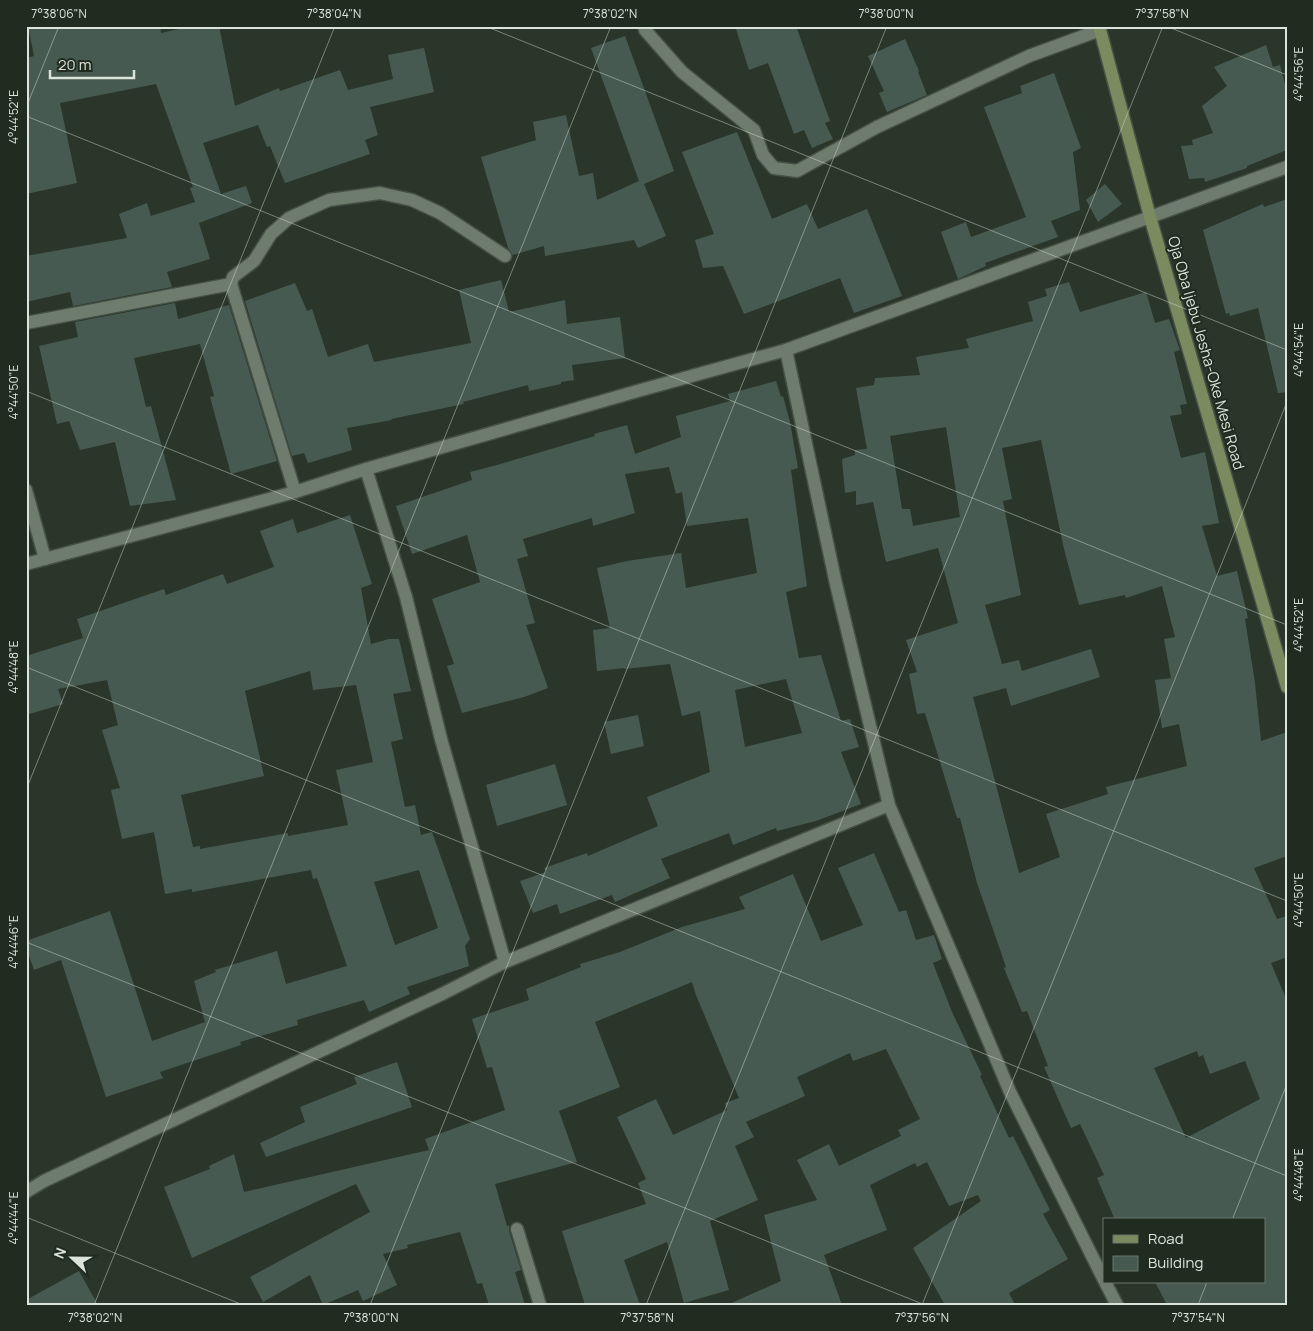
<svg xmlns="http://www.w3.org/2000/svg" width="1313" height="1331" font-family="Manrope,sans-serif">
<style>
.building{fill:#475a52;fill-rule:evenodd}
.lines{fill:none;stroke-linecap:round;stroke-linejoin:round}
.minor-casing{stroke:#465146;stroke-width:15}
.tertiary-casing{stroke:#465146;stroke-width:15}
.secondary-casing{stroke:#465146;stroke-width:15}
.minor{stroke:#6e7c6e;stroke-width:12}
.tertiary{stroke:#6e7c6e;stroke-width:12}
.secondary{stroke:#7a8b5f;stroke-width:12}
.ticks{fill:none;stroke:#dbe3da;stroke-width:1;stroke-opacity:0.45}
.labels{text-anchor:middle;stroke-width:4;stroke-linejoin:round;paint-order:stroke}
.street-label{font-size:15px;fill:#dbe3da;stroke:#202c20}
.neatline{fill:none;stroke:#dbe3da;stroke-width:2}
.ticks-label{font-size:12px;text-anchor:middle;fill:#dbe3da}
</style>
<rect width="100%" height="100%" fill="#2a362a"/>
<path class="building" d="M28,26H160L161,33L192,26H219L235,106L279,88L280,91L340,70L348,90L393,79L388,55L424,48L434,92L370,107L378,135L365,140L370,154L285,183L270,146L267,147L258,125L203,143L221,194L246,186L252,203L199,223L210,259L167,272L172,287L73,306L70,292L26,302V256L127,238L119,214L147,203L151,216L195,202L190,188L193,187L156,84L60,103L77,183L26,194V58L34,56Z
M735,26H796L830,121L825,123L833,139L812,148L804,130L794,134L768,63L749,70Z
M625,36L674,171L644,184L666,236L638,248L634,240L545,256L544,246L513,255L508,248L481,157L536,140L533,122L566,115L579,176L593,173L597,200L639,181L591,48Z
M905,39L919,71L918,72L927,95L887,112L879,93L884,91L868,56Z
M1266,45L1273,67L1280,65L1287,92V150L1247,166V168L1205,182L1204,178L1189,179L1181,146L1193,145L1192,140L1213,133L1202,106L1227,86L1214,67Z
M1054,73L1081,148L1073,152L1080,210L1051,221L1058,237L985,263L986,266L958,279L941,232L966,222L971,237L1026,217L984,107L1022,93L1020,86Z
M737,132L772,219L807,204L818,229L867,209L902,296L854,313L840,278L744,314L723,266L703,268L695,240L714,234L682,152Z
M1105,184L1122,204L1098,222L1086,200Z
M1287,199V392L1278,393L1258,308L1230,316L1229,313L1226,314L1203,230L1263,204L1264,207Z
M501,280L509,312L565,300L567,324L620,317L625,358L572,365L574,380L561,382V384L529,391L528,385L463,402L464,404L391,419L392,420L347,428L352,450L308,463L304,453L292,456L245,301L295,283L307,311L312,309L328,357L368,344L374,362L471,343L459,290Z
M1069,282L1080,312L1146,292L1155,323L1169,319L1180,350L1174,352L1187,404L1180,405L1182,414L1170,416L1181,458L1205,452L1219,523L1202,526L1217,576L1237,571L1248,618L1245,619L1255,683L1261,741L1287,732V856L1254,868L1277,919L1287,916V957L1271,963L1287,1001V1305H1167L1155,1282H1264V1220H1115L1097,1178L1104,1175L1080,1124L1071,1128L1044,1067L1048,1066L1027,1011L1022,1012L1004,968L1006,967L977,883L960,818H957L925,713L917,714L909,674L917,672L906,640L958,623L938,548L886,562L873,502L856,505V491L845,493L842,459L855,455V450L867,449L856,388L874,385L875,378L920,375L916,357L969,348L966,339L1033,321L1028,302L1047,296L1045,289ZM946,427L960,517L913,526L910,509H902L890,436ZM1041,440L1064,549L1079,605L1125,595L1126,598L1162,586L1175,637L1164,639L1171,678L1155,680L1162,728L1179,724L1187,766L1106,787L1108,794L1046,814L1060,857L1019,873L973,697L1006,688L1011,706L1100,677L1091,649L1022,671L1019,660L1002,664L985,605L1021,595L1003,501L1012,499L1002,448ZM1197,1051L1199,1057L1203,1055L1210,1074L1245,1061L1260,1099L1186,1138L1154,1068Z
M175,303L178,319L229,305L277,461L231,474L210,397L214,396L200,344L134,358L146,407L151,406L176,500L130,506L115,442L80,450L69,421L57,424L39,346L78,337L75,322Z
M776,381L781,397L783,396L790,422L798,468L791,470L807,586L786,592L799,658L821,655L841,721L850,719L859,747L841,752L861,804L816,821L777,831L776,828L733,845L729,833L661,859L670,878L615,902L612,895L560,914L557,904L533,913L520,881L546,872L544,868L587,853L588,856L658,826L647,797L710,772L700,711L682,716L670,664L625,669L624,668L597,671L593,630L610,628L597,568L627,561L681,553L686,588L757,573L748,518L687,526L682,492L676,494L669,467L625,474L635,513L593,526L592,518L523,539L528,556L517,559L535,623L526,625L548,688L524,697L462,713L447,666L454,664L432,599L480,582L467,535L412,554L396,506L472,480L470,472L497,465L595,436L594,434L627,425L635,454L681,437L676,416L730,401L728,394ZM786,679L802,733L745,747L735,690Z
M350,515L372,584L361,588L371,644L389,639H399L411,691L393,694L403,739L391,742L405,807L415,805L421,835L432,832L470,939L465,946L469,966L407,987L410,994L369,1012L364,1000L297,1020L298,1025L240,1042L241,1045L160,1072L163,1078L106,1097L61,960L34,970L26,947V941L110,911L152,1041L205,1022L194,981L216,972L215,970L277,951L286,984L347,966L317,878L313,879L311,870L192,892V889L165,894L154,832L122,839L111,790L120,788L102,730L118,725L107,680L58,689L63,704L26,715V656L83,638L77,619L164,589L166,595L223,574L227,584L274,567L260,531L293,519L297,533ZM310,671L313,690L356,685L373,762L336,770L348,825L288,836V833L200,849V846L193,847L181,795L264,776L245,691ZM419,870L438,928L395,945L374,882Z
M638,715L644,746L611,754L604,722Z
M555,764L567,805L497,826L486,785Z
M874,853L899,912L906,910L916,940L934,935L942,959L933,963L952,1012L982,1075L980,1076L1009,1138L1013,1136L1050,1210L1043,1214L1068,1259L1009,1293L1015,1305H945L913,1248L981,1201L978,1195L949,1206L927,1162L917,1167L915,1163L870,1185L887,1230L824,1255L842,1305H727L781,1281L764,1215L817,1200L797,1160L829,1144L839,1166L901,1136L898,1130L920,1119L886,1049L853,1061L850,1053L797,1077L805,1096L746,1122L754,1137L735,1146L758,1200L710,1221L729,1290L684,1303L667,1242L624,1260L640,1305H585L562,1231L646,1204L638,1183L646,1179L617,1117L656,1099L673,1135L727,1110L725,1103L739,1098L696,995L692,982L595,1022L620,1087L559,1111L577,1162L495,1184L507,1226L509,1225V1231L521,1270L515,1272L525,1305H489L482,1283L477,1284L460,1232L407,1245L408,1248L383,1254L397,1285L363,1301L358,1290L323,1305L310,1275L263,1302L250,1277L370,1212L356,1184L192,1258L164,1187L210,1169L209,1166L234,1154L244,1192L429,1150L425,1139L505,1110L492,1067L487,1068L472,1019L529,1000L526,989L581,967L580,964L620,952L682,927L745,909L739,897L793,874L821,941L863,925L838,868Z
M397,1062L412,1107L266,1157L260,1143L305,1122L300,1107L357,1084L354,1077Z
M79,1271L98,1305H26V1300Z"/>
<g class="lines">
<g class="minor-casing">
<path id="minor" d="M645,30L682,72L754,130L763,155L774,168L797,171L877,127L1029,56L1100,30
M231,284L295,492
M26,323L231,284L233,277L254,261L271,234L289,218L329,200L380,193L412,200L440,213L505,256
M786,350L836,584L889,805L1010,1092L1104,1280
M366,469L406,597L441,739L505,962
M26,490L45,559
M26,1192L44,1181L442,994L505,962L889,805
M517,1229L540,1305
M1105,1282L1117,1305"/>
</g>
<g class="tertiary-casing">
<path id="tertiary" d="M26,564L295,492L366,469L641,390L786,350L1287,167"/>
</g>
<g class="secondary-casing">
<path id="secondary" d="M1099,26L1150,217L1287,687"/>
</g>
<use href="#minor" class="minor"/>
<use href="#tertiary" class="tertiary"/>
<use href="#secondary" class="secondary"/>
</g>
<path class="ticks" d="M485,26L1287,350M1166,26L1287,75M26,108L59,26M26,116L1287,625M26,391L1287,901M26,667L1287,1176M26,790L335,26M26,942L925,1305M26,1217L243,1305M1232,1220L1287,1084M94,1305L611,26M370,1305L887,26M646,1305L1163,26M922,1305L1287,402M1198,1305L1207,1282"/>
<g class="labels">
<g class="street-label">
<text transform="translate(1206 353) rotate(74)" y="5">Oja Oba Ijebu Jesha-Oke Mesi Road</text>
</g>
</g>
<rect width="1313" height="1331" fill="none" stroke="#202c20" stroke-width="55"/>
<rect x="1103" y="1218" width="162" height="65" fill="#202c20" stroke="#6b756a"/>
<rect x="1113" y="1235" width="25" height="8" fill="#7a8b5f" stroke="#6b756a"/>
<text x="1148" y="1244" font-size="15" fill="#dbe3da">Road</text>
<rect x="1113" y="1256" width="25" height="15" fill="#475a52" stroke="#6b756a"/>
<text x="1148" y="1268" font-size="15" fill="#dbe3da">Building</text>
<g transform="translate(72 1258) rotate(292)" stroke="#202c20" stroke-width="4" paint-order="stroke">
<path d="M0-4L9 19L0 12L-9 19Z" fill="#dbe3da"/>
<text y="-8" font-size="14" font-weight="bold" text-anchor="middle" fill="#dbe3da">N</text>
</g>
<path d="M50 70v8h84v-8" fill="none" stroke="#dbe3da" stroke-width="2.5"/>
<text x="58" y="70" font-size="15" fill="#dbe3da" stroke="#202c20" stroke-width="4" paint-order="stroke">20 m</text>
<rect x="28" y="28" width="1258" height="1276" class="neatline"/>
<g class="ticks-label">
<text x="59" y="18">7°38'06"N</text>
<text x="334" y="18">7°38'04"N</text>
<text x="610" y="18">7°38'02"N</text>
<text x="886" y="18">7°38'00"N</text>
<text x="1162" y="18">7°37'58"N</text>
<text transform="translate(1299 74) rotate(-90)" y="4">4°44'56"E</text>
<text transform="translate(14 117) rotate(-90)" y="4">4°44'52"E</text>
<text transform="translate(1299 350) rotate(-90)" y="4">4°44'54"E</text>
<text transform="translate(14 392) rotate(-90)" y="4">4°44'50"E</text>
<text transform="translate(1299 625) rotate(-90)" y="4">4°44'52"E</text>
<text transform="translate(14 667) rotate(-90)" y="4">4°44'48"E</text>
<text transform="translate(1299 900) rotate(-90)" y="4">4°44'50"E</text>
<text transform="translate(14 942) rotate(-90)" y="4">4°44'46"E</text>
<text transform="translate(1299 1175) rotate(-90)" y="4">4°44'48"E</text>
<text transform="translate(14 1218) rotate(-90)" y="4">4°44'44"E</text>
<text x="95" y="1322">7°38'02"N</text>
<text x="371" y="1322">7°38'00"N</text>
<text x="647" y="1322">7°37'58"N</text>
<text x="922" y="1322">7°37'56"N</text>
<text x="1198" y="1322">7°37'54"N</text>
</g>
</svg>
